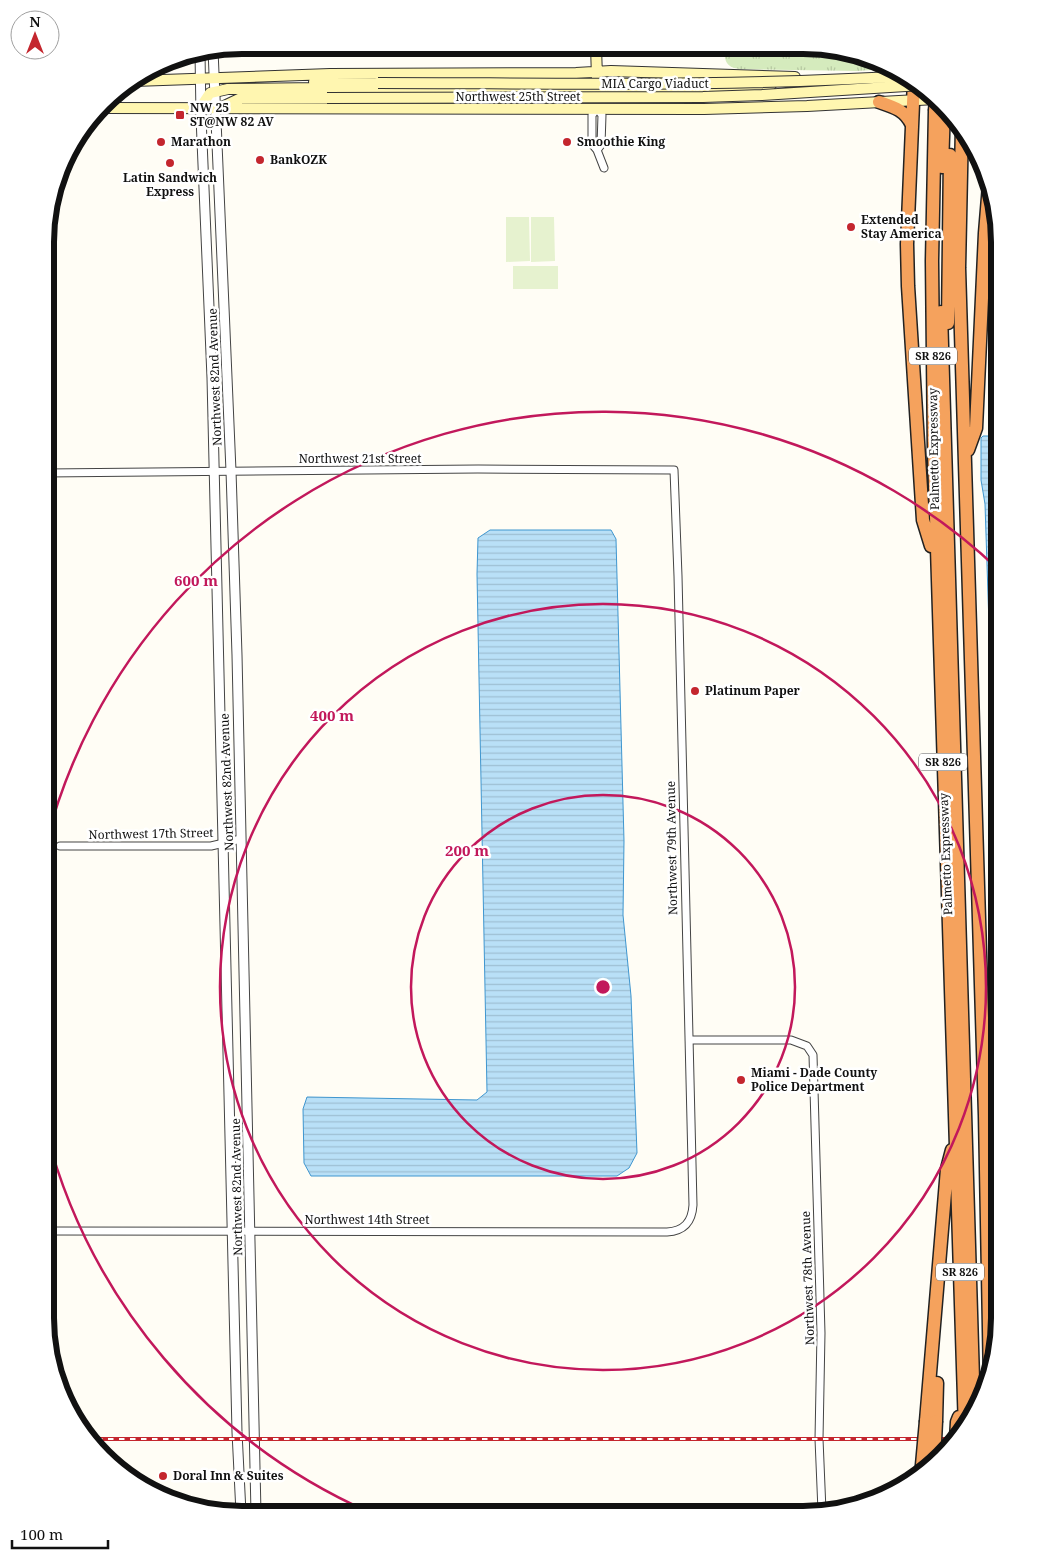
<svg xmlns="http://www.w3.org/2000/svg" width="1045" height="1560" font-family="'Noto Serif',serif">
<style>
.grass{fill:url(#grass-tufts)}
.pitch{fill:#e6f2cf}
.water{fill:url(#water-rules);stroke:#3f96cf}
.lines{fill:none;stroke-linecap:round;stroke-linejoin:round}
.minor-casing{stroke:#444;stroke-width:9}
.tertiary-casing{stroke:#444;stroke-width:11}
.secondary-casing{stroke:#333;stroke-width:12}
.motorway-casing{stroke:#222;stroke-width:15}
.minor{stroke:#fff;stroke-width:7}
.tertiary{stroke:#fff;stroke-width:9}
.secondary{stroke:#fff6b0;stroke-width:10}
.motorway{stroke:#f5a25d;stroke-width:12}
.rail-casing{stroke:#c4262e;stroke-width:4}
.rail{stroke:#fff;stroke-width:2;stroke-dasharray:5.5;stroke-linecap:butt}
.secondary-bridge-casing{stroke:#333;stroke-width:12;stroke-linecap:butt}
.motorway-bridge-casing{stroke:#222;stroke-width:15;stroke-linecap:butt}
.secondary-bridge{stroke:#fff6b0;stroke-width:10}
.motorway-bridge{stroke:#f5a25d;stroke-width:12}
.ring{fill:none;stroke:#c2185b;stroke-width:2.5}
.poi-dot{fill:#c4262e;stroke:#fff;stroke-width:2}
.labels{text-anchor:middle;stroke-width:5;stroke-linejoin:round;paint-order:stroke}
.shield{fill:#fff;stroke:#585858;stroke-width:1}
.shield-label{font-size:11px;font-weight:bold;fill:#111}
.street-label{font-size:12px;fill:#111;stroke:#fff}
.poi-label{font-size:12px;font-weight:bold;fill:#111;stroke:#fff;text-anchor:start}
.rim{fill:none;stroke:#111;stroke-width:6}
.centre{fill:#c2185b;stroke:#fff;stroke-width:2.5}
.ring-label{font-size:15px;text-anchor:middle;font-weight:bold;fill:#c2185b;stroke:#fff;stroke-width:5;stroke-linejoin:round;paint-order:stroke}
</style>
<defs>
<pattern id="grass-tufts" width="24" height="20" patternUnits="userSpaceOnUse" patternTransform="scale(1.25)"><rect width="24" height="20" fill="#d5ebbd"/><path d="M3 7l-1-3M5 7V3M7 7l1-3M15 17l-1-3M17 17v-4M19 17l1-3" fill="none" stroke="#b6c8a1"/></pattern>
<pattern id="water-rules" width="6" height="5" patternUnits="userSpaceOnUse" patternTransform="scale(1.25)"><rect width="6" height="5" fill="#b9e0f7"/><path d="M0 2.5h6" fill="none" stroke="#9ebfd3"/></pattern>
</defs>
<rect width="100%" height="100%" fill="#fffdf5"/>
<path class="grass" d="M728,46L830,47L879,60L892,67L889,69L856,71L739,69C725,67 722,58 728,46Z"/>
<path class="pitch" d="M506,217H529L530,261L506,262Z
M531,217H554L555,261L531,262Z
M513,266H558V289H513Z"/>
<path class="water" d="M983,436H995L1000,439V963L997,934L996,836L991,690L989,686H991L985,504L981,480V438Z
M490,530H611L616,539L624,841L623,915L631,996L637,1153L629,1168L617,1176H311L304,1163L303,1109L307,1097L477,1100L487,1092L477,574L478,538Z"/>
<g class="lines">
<g class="minor-casing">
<path id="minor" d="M597,150L601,145L602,115L597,109L592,115V144L597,150L604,168
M60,846H211L241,839
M689,1040H791L807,1046L813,1055L821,1333L819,1439L822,1511
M45,1231L667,1232C684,1231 692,1222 693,1205L678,576L674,470L478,469L46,473"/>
</g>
<g class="tertiary-casing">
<path id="tertiary" d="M213,50L231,471L237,655L256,1513
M200,52L201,117L212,378L237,1432L241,1513"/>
</g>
<g class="secondary-casing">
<path id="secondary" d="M596,46L597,78
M134,81L330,74L576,73L611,71L795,77
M314,82L378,83
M100,108L704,109L807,106L936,99
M200,108L210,93L228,89L321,88L329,90C426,91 522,91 619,89C669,89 721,92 771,85
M220,108L241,98H327"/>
</g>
<g class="motorway-casing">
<path id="motorway" d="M914,80L907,244L908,286L923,520L931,546
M879,102C894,107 905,110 912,125
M935,111L932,261L934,454L965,1430
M962,126L959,268L985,1115L990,1382
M942,167L944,107
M941,312L974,1413
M948,323L950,155
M968,450L976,428L985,233L989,185
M987,1077L996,1097L1000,1150
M926,1421L947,1169L952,1150
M936,1421L937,1383
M956,1439L957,1422L959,1417"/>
</g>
<use href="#minor" class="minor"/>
<use href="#tertiary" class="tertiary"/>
<use href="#secondary" class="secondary"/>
<use href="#motorway" class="motorway"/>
<g class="rail-casing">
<path id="rail" d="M86,1439H956"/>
</g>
<use href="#rail" class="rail"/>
<g class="secondary-bridge-casing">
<path id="secondary-bridge" d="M378,83C554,83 731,87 906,76
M327,98L703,97L762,95L922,85"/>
</g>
<g class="motorway-bridge-casing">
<path id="motorway-bridge" d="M935,111L936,98
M934,1462L936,1421
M921,1476L926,1421"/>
</g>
<use href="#secondary-bridge" class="secondary-bridge"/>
<use href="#motorway-bridge" class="motorway-bridge"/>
</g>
<g class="ring">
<circle cx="603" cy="987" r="192"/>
<circle cx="603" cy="987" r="383"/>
<path d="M949 1446A575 575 0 0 1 855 1504M369 1512A575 575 0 0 1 46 1131M46 843A575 575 0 0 1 999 570"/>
</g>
<g class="poi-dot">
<rect x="175" y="110" width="10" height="10" rx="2.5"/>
<circle cx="161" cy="142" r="5"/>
<circle cx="567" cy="142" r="5"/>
<circle cx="260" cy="160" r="5"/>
<circle cx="170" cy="163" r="5"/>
<circle cx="851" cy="227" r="5"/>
<circle cx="695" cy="691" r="5"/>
<circle cx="741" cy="1080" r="5"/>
<circle cx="163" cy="1476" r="5"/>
</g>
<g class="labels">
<g class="shield">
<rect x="909" y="347.5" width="48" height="17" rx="4"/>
<rect x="919" y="753.5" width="48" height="17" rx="4"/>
<rect x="936" y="1263.5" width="48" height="17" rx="4"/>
</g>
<g class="shield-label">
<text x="933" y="360">SR 826</text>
<text x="943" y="766">SR 826</text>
<text x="960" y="1276">SR 826</text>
</g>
<g class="street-label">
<text x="655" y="88">MIA Cargo Viaduct</text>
<text x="518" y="101">Northwest 25th Street</text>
<text transform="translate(215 377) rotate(-92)" y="4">Northwest 82nd Avenue</text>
<text transform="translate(934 449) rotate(-91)" y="4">Palmetto Expressway</text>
<text x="360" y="463">Northwest 21st Street</text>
<text transform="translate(227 782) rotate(-92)" y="4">Northwest 82nd Avenue</text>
<text transform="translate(151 834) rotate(-1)" y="4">Northwest 17th Street</text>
<text transform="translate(672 848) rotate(-91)" y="4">Northwest 79th Avenue</text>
<text transform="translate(946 854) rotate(-92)" y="4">Palmetto Expressway</text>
<text transform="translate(237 1187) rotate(-91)" y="4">Northwest 82nd Avenue</text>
<text x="367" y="1224">Northwest 14th Street</text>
<text transform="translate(808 1278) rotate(-92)" y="4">Northwest 78th Avenue</text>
</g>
<g class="poi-label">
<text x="190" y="112">NW 25<tspan x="190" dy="14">ST@NW 82 AV</tspan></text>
<text x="171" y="146">Marathon</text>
<text x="577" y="146">Smoothie King</text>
<text x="270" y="164">BankOZK</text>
<text x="170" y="182" text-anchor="middle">Latin Sandwich<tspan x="170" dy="14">Express</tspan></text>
<text x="861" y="224">Extended<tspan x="861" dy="14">Stay America</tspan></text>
<text x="705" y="695">Platinum Paper</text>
<text x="751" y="1077">Miami - Dade County<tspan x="751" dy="14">Police Department</tspan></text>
<text x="173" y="1480">Doral Inn &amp; Suites</text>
</g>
</g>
<path d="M0 0H1045V1560H0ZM242 54H803A188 188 0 0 1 991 242V1318A188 188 0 0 1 803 1506H242A188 188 0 0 1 54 1318V242A188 188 0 0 1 242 54Z" fill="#fff" fill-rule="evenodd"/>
<path class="rim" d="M242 54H803A188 188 0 0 1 991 242V1318A188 188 0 0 1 803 1506H242A188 188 0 0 1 54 1318V242A188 188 0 0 1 242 54Z"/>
<circle cx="603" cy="987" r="8" class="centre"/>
<g class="ring-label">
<text x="196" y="586">600 m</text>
<text x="332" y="721">400 m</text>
<text x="467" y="856">200 m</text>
</g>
<g transform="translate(35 35)"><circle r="24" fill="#ffffff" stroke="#a0a0a0"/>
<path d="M0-4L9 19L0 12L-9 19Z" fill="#c4262e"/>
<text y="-8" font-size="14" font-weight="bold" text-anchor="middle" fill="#111111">N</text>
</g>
<path d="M12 1540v8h96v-8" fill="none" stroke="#111111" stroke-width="2.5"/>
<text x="20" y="1540" font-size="15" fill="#111111" stroke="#ffffff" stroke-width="4" paint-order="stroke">100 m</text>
</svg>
